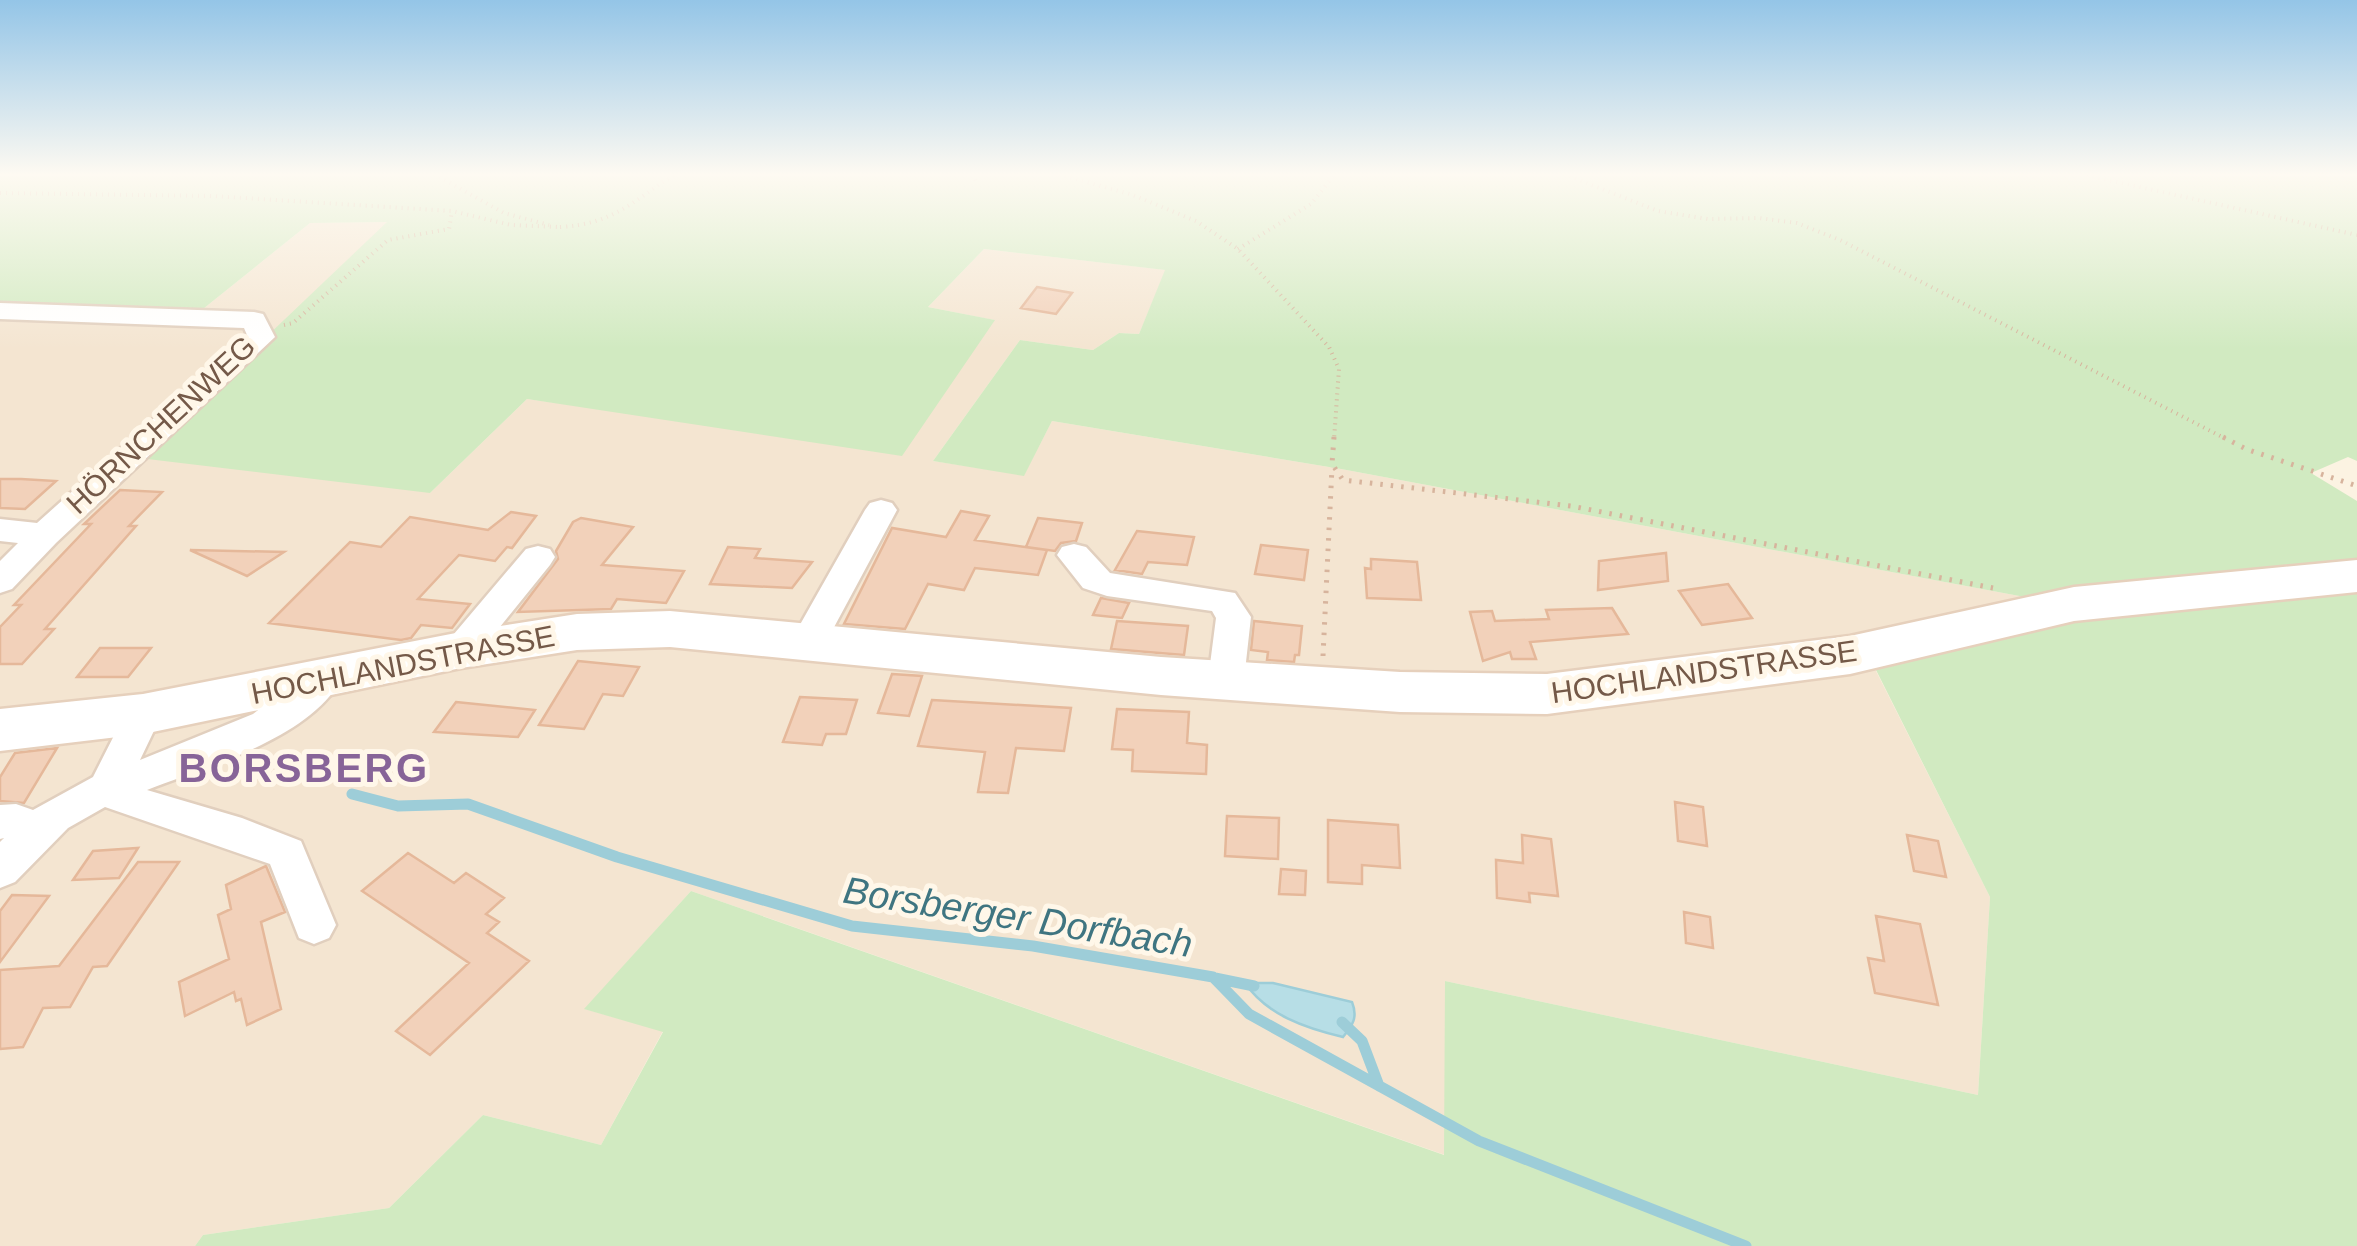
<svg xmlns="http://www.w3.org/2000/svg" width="2357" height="1246" font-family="Arial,sans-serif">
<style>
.residential{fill:#f4e5d1}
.green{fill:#d1eac1}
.water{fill:#b7dee6;stroke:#9dcdd8;stroke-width:2.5}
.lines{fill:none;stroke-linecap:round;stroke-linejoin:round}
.stream{stroke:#9dcdd8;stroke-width:11}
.building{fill:#f2d1ba;stroke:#e5b89a;stroke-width:2.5}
.street-casing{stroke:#e1cfbe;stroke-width:5}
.secondary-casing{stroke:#e6d0bc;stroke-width:5}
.path-far1{stroke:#d7b49d;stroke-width:4;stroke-dasharray:1 5;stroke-linecap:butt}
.path{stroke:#d7b49d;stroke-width:5;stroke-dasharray:2.5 8;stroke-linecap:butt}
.street{fill:#fff;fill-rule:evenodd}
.secondary{fill:#fff;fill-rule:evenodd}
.labels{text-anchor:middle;stroke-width:10;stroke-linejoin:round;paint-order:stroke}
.street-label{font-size:30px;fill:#745948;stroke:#fff7e9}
.near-water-label{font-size:38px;font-style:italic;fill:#3f7581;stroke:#fff7e9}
.district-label{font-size:40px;font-weight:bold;letter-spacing:2.5px;fill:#876498;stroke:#fff7e9}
</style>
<rect width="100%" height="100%" fill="#fcf3e2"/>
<path class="residential" d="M388,222L267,338L430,493L527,399L682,420L994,320L928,307L984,249L1166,270L1139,334L1119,333L1093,350L1020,340L933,461L1024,475L1052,421L1341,469L2041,600L1873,665L1990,897L1978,1095L1445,981V1155L691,891L585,1009L663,1031L601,1145L483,1115L389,1208L203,1235L195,1246H0V308L198,313L310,223Z"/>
<path class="green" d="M0,174H2357V461L2348,457L2311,473L2357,501V566L2041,600L1341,469L1052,421L1024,476L933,461L1020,340L1093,350L1119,333L1139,334L1165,270L984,249L928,307L995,320L902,456L527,399L430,493L139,458L387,222L310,223L198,313L0,308Z
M2357,584V1246H195L203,1235L389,1208L483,1115L601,1145L663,1032L584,1009L691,891L1444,1155L1445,981L1978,1095L1990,897L1873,664L2012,622Z"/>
<path class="water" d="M1245,983H1273L1352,1002C1358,1017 1353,1025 1343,1037C1305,1028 1267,1015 1245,983Z"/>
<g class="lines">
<path class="stream" d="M352,794L398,806L468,804L617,857L852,926L1033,946L1213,977L1249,1014L1479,1141L1746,1246
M1215,978L1254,986
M1342,1022L1362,1041L1379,1086"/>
</g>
<path class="building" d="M1037,287L1072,293L1056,314L1021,308Z
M0,479H21L56,481L25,509L0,508Z
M120,490L162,492L129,526H136L45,629H54L22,664H0V627L21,605H14L91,524H84Z
M961,511L989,516L975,540L1047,550L1038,575L975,568L964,590L928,584L905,629L844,624L892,528L946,537Z
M511,512L536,516L512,548L507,547L495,561L459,555L418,599L470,604L452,628L421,625L411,638L401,640L269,623L350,542L381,547L410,517L488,530Z
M581,518L633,527L602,565L684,571L666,603L617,599L611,609L518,612L558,559L556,551L573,522Z
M1038,518L1082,523L1076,541L1061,543L1055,551L1026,547Z
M1137,531L1194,537L1187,565L1148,562L1142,574L1115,570Z
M1261,545L1308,550L1304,580L1255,574Z
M728,547L760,549L755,558L812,562L792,588L710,584Z
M190,550L284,552L247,576Z
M1666,553L1668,581L1598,590L1599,561Z
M1371,559L1417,562L1421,600L1367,598L1365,568L1371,569Z
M1728,584L1752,618L1702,625L1679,591Z
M1101,598L1129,603L1122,618L1093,615Z
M1612,608L1628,634L1530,642L1536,659H1512L1510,652L1483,661L1470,612L1492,611L1495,621L1549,619L1546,610Z
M1117,621L1188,626L1184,655L1111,649Z
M1254,621L1302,626L1299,655H1295L1294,662L1267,660L1268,652L1251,650Z
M100,648H151L128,677H77Z
M578,661L639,667L623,696L603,694L584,729L539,725Z
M892,674L922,676L909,716L878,713Z
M800,697L857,700L846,734H826L822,745L783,742Z
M932,700L1071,708L1064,751L1016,748L1008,793L978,792L985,752L918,746Z
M456,702L535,710L518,737L434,732Z
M1117,709L1189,712L1187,743L1207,745L1206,774L1132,771L1133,750L1112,749Z
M57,748L24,803L0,801V777L15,753Z
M1675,802L1703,807L1707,846L1678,841Z
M1227,816L1279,818L1278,859L1225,856Z
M1328,820L1398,825L1400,868L1362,865V884L1328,882Z
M1522,835L1551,839L1558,896L1529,893L1530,902L1497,898L1496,860L1523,863Z
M1907,835L1938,841L1946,877L1914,871Z
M138,848L119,878L73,880L93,851Z
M408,853L454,883L466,873L504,898L486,914L499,922L487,933L529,961L430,1055L396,1031L469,963L362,891Z
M138,862H179L107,966L93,967L70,1007L43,1008L23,1047L0,1049V970L59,966Z
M266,866L285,912L261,922L281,1009L247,1025L241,999L236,1001L234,992L185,1016L179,982L229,959L218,915L231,909L226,885Z
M1281,869L1306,871L1305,895L1279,894Z
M12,895L49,896L0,962V911Z
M1684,912L1710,917L1713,948L1686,943Z
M1876,916L1920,924L1938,1005L1875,993L1868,958L1884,961Z"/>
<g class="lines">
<g class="street-casing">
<path id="street" d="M0,303L254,312L263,314L275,337L56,543L12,589L0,593V561L18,543L0,541V519L37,523L247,335L244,328L0,319Z
M881,500L892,503L897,510L825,644L820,653L807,657L794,653L789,644L865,510L870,503Z
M1074,544L1086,547L1110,573L1235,593L1251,617L1244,680L1239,690L1226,694L1213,690L1208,680L1216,618L1212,611L1107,596L1083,588L1057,555L1062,547Z
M538,546L550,549L555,557L550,565L474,659L461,663L448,659L443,650L448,641L526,549Z
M323,666L336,670L341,680C307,740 207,766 147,790L242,818L301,841L336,925L329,938L314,944L299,938L270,864L105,807L68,828L15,882L0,888V842L4,838L0,839V805L16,804L33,810L93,777L130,704L143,700L156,704L162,714L140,760L253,714L310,670Z"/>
</g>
<g class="secondary-casing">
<path id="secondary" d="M2357,560V592L2074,621L1850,674L1547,714L1400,712L1161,695L670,647L577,650L461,668L143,734L0,751V709L143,694L461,632L577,614L670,611L1161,657L1400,672L1547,674L1850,636L2074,587Z"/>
</g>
<path class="path-far1" d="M434,174L504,213L549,225
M973,174L977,184
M1059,174L1133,195L1196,221L1238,249L1329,347L1339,369L1334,440
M1564,174L1658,211L1708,219L1759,218L1797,223L1840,240L2228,440
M2081,174L2357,235
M0,193L213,196L452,211L511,225L559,227
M560,227C613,224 632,202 675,174
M1238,249L1311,204L1335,174
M284,325L293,323L388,240L449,229L452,211"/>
<path class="path" d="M1334,437L1332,464L1343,480L1571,506L1993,588
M2223,437L2246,449L2357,486
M1323,656L1332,467"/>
<use href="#street" class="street"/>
<use href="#secondary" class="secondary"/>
</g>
<linearGradient id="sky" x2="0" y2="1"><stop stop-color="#94c5e7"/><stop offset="0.5" stop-color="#fefaf2"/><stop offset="1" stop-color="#fefaf2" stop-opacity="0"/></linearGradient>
<rect width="2357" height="349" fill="url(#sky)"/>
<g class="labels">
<g class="street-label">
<text transform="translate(161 425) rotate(-43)" y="10">HÖRNCHENWEG</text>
<text transform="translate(403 665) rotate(-11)" y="10">HOCHLANDSTRASSE</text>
<text transform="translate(1704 672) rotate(-8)" y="10">HOCHLANDSTRASSE</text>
</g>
<g class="near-water-label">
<text transform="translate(1018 917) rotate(9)" y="13">Borsberger Dorfbach</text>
</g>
<g class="district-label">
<text x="304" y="782">BORSBERG</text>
</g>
</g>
</svg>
